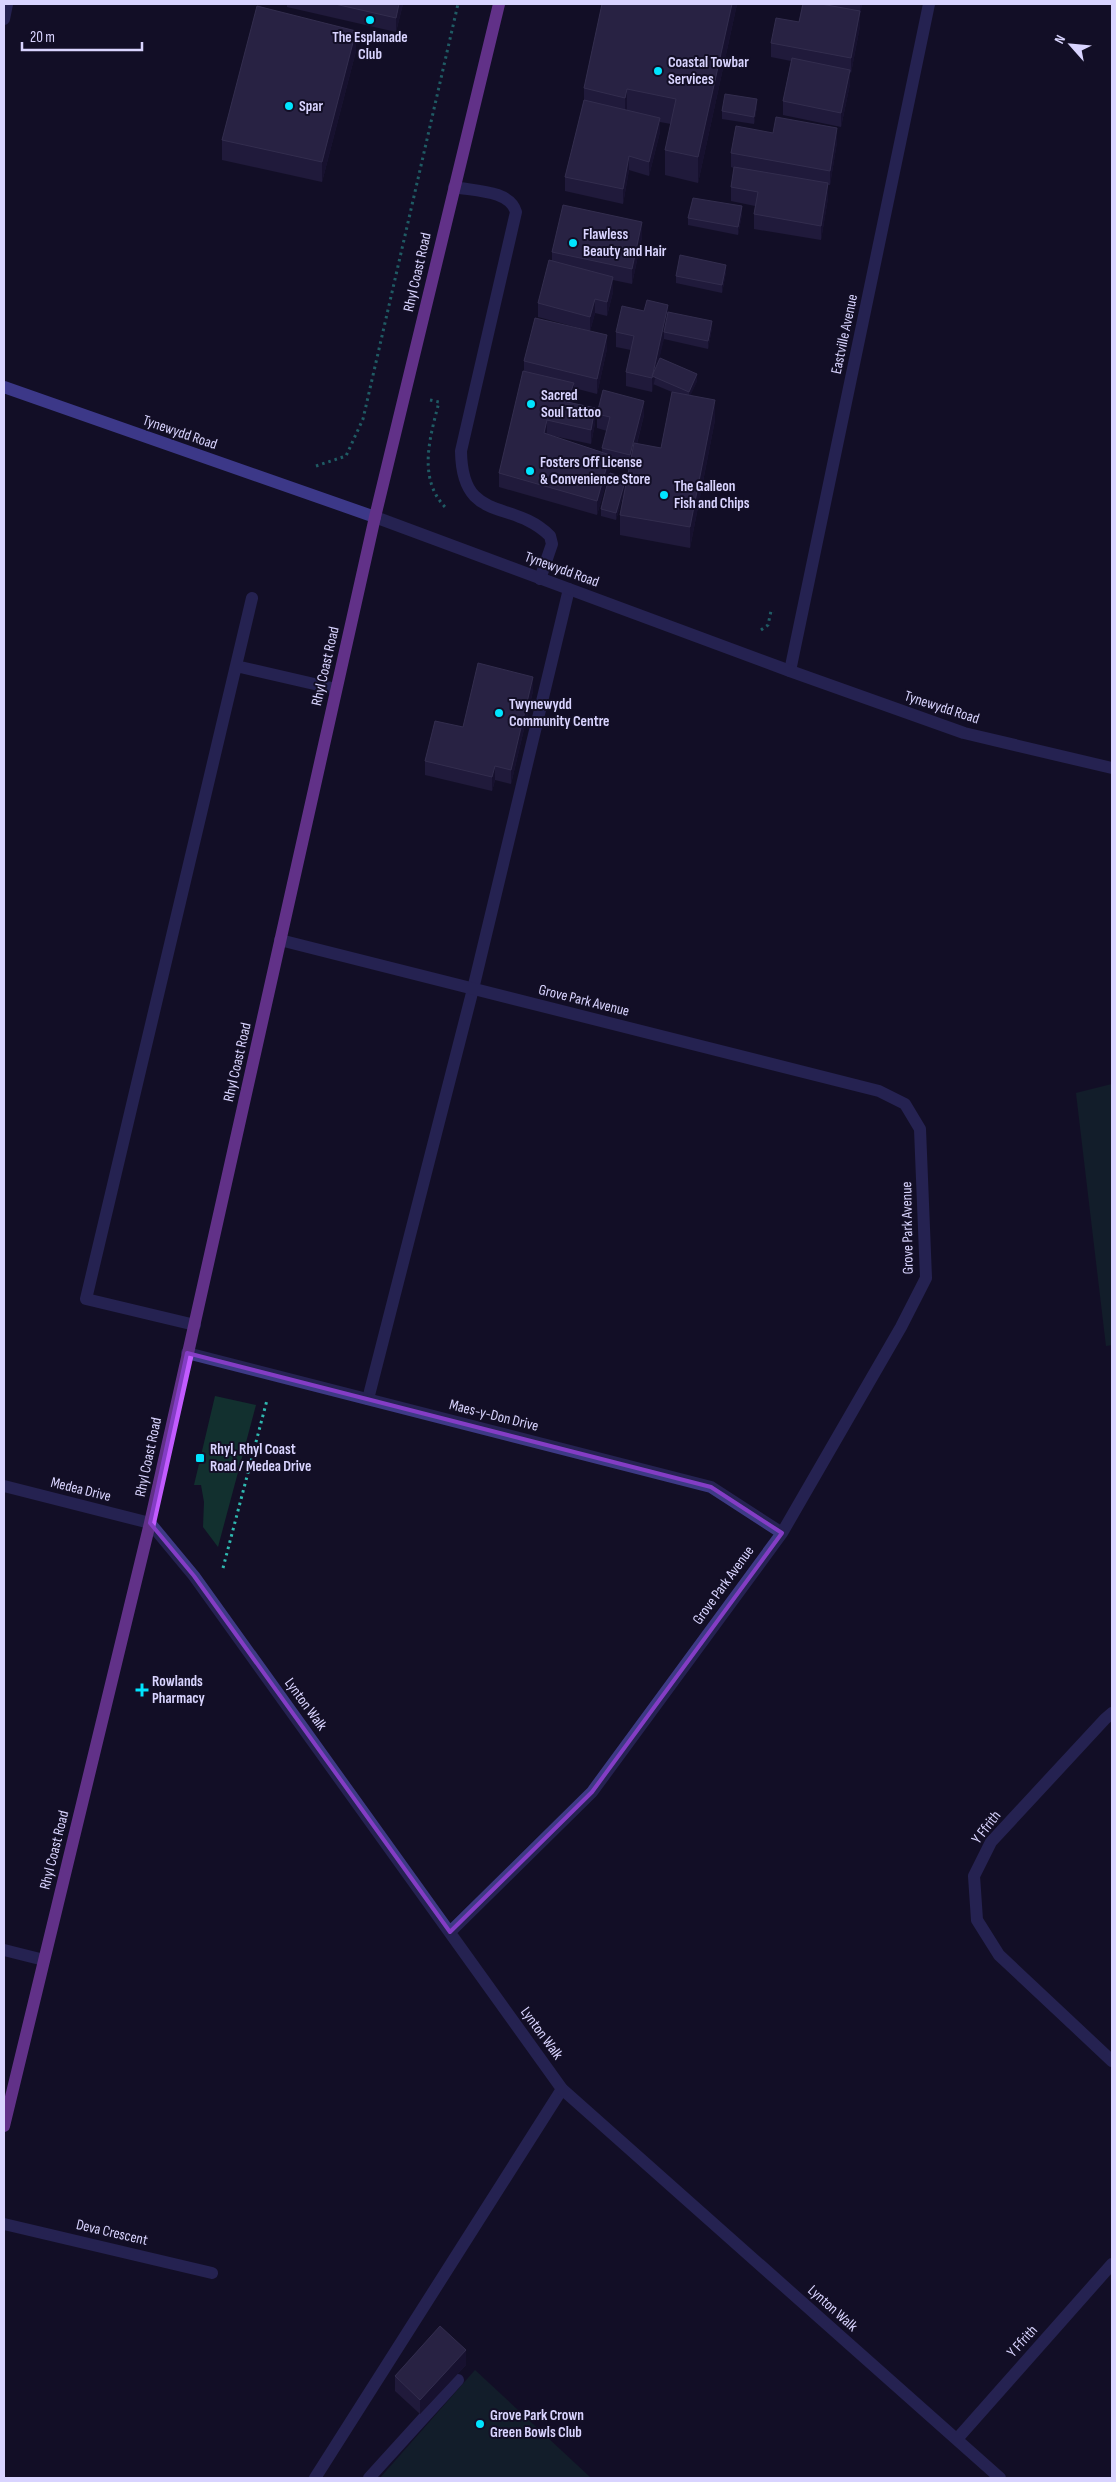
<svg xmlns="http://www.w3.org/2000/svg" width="1116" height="2482" font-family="'Sofia Sans Condensed',sans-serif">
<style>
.grass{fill:#12302f}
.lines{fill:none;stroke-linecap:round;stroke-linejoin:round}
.path{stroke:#2fb8b0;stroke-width:3;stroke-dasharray:2.5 4;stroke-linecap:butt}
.service{stroke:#3d3a85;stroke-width:12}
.minor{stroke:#3d3a85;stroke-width:12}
.tertiary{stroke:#3d3a85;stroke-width:12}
.secondary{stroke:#6f6bff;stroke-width:12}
.primary{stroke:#c25bff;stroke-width:12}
.wall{fill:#312854}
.shaded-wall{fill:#1d163a}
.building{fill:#433a66;stroke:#5a527e}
.marked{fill:none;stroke:#843dc5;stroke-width:4;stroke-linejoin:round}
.poi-dot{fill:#00e5ff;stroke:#130f26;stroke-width:2}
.labels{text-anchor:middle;stroke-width:4;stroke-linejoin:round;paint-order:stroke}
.poi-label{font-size:15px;font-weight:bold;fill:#d9d4ff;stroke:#130f26;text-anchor:start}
.street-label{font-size:15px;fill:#d9d4ff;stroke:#130f26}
</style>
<rect width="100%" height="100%" fill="#130f26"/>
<path class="grass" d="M1112,1084V1345L1106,1346L1076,1093Z
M215,1396L256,1405L218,1547L203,1527L204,1502L201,1485H194Z
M475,2370L591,2478H380Z"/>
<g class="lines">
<path class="path" d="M430,400L439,402C430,437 417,479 446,508
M316,466L346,456L363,419L458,4
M761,630L768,625L771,611L774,612
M223,1568L267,1400"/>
<path class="service" d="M454,187C474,191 510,190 516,212L461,451C462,525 512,498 550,536L552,544L540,579
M368,1399L473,989L569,589
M4,1950L44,1960
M315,2478L562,2089
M369,2478L458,2380"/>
<path class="minor" d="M4,19L7,4
M236,666L336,689
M790,671L929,4
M280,940L879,1091L905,1104L920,1129L926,1278L901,1327L782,1533L592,1792L450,1932
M195,1325L86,1299L252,598
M187,1353L711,1487L782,1533
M4,1486L150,1523L194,1576L562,2089L1000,2478
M1112,1713L1105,1719L991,1842L974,1876L977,1920L999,1955L1112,2061
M4,2224L212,2273
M957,2439L1112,2264"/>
<path class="tertiary" d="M375,517L790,671L964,733L1112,768"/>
<path class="secondary" d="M4,387L375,517"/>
<path class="primary" d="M4,2126L150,1523L375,517L499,4"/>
</g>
<path class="wall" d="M287,4H403L396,32L287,7Z
M602,4H737L698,183L665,175V150L671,124L660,122V132L649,176L629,170L623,204L565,191V177L584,100V88Z
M797,4H862L860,14V26L851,73L850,72V84L841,127L783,115V101L791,61L771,57V43L799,22L802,5Z
M356,51L322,182L222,160V140Z
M757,106L754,124L722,119V111Z
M773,133L837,142L830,185H828V198L821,240L754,229V214L755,206L731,201V187L734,168L731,167V153Z
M742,214L738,235L688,225V218Z
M642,237L632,284L613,280V292L607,316L595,313L590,331L538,317V303L552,261V252Z
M726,272L722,293L676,283V276Z
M644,311L668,312L712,328L708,349L664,339V338L658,362L697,381L690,395L715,420L690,548L620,535V515L625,488L616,520L601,516V509L626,484L629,469L610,465V469L597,515L499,487V473L524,371V361L607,349L597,394L574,388V398L572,403L595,423L591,444L549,435L602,452V448L607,431L597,428V414L644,415L637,444L661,448L672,392L653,384L652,392L626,386V372L631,350L616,347V332Z
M533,691L511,784L495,780L492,791L425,775V761L463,727Z
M466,2365L420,2414L395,2391V2376Z"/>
<path class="shaded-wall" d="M399,4H403L396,32V18Z
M732,4H737L698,183V157Z
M860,4H862L860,14V26L851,73V58L860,13Z
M356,31V51L322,182V162Z
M850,70V84L841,127V113Z
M627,89V114L625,124V98Z
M757,99V106L754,124V117Z
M660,118V132L649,176V162Z
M837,128V142L830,185V171Z
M629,156V170L623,204V189Z
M828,183V198L821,240V226Z
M742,206V214L738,235V227Z
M642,222V237L632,284V269Z
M726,265V272L722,293V285Z
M613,277V292L607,316V302Z
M595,299V313L590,331V317Z
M668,305V319L664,332V338L652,392V378Z
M712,321V328L708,349V341Z
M607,335V349L597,394V379Z
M697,374V381L689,399V392Z
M574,383V398L567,416V402Z
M715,400V420L690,548V527Z
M644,401V415L630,470V455Z
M595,408V423L591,444V430Z
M547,420V434L544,433Z
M610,455V469L597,515V501Z
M626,478V485L616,520V513Z
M533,677V691L511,784V770Z
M495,766V780L492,791V777Z
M466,2350V2365L420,2414V2400Z"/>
<path class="building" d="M335,4H399L396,18Z
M602,4H732L698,157L665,150L676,99L627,89L625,98L584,88Z
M803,4H821L860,11L851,58L771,43L776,18L799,22Z
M257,6L356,31L322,162L222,140Z
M792,58L850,70L841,113L783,101Z
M725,94L757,99L754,117L722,111Z
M584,100L660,118L649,162L629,156L623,189L565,177Z
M776,117L837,128L830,171L731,153L736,126L773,133Z
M734,167L828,183L821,226L754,214L758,192L731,187Z
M693,198L742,206L738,227L688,218Z
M563,205L642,222L632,269L552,252Z
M680,255L726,265L722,285L676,276Z
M549,260L613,277L607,302L595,299L590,317L538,303Z
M647,300L668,305L652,378L626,372L634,336L616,332L622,306L644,311Z
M668,312L712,321L708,341L664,332Z
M535,318L607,335L597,379L524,361Z
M660,358L697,374L689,392L652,376Z
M523,371L574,383L567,402L595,408L591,430L547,420L544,433L610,455L597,501L499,473Z
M603,390L644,401L630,455L602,448L610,417L597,414Z
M672,392L715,400L690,527L620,515L634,443L661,448Z
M610,473L626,478L616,513L601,509Z
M478,663L533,677L511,770L495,766L492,777L425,761L435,721L463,727Z
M440,2326L466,2350L420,2400L395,2376Z"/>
<path d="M0 0H1116V2482H0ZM187,1353L711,1487L782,1533L592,1792L450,1932L194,1576L150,1523Z" fill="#130f26" fill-opacity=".55" fill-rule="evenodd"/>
<path class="marked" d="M187,1353L711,1487L782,1533L592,1792L450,1932L194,1576L150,1523Z"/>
<g class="poi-dot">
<circle cx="370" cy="20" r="5"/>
<circle cx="658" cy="71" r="5"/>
<circle cx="289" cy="106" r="5"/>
<circle cx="573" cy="243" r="5"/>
<circle cx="531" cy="404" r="5"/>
<circle cx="530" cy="471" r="5"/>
<circle cx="664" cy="495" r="5"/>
<circle cx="499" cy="713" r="5"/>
<rect x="195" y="1453" width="10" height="10" rx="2.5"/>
<path d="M139.5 1682.5h5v5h5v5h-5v5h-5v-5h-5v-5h5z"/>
<circle cx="480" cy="2424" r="5"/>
</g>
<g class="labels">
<g class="poi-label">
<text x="370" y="42" text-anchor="middle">The Esplanade<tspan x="370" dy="17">Club</tspan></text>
<text x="668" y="67">Coastal Towbar<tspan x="668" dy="17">Services</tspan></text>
<text x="299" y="111">Spar</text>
<text x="583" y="239">Flawless<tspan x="583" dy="17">Beauty and Hair</tspan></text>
<text x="541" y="400">Sacred<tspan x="541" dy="17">Soul Tattoo</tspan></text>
<text x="540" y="467">Fosters Off License<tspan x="540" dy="17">&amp; Convenience Store</tspan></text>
<text x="674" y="491">The Galleon<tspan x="674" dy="17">Fish and Chips</tspan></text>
<text x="509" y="709">Twynewydd<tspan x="509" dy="17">Community Centre</tspan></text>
<text x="210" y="1454">Rhyl, Rhyl Coast<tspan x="210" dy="17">Road / Medea Drive</tspan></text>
<text x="152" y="1686">Rowlands<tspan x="152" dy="17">Pharmacy</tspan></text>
<text x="490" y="2420">Grove Park Crown<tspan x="490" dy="17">Green Bowls Club</tspan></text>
</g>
<g class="street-label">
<text transform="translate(417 272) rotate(-77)" y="5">Rhyl Coast Road</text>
<text transform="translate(844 334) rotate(-78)" y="5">Eastville Avenue</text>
<text transform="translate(180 432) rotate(19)" y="5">Tynewydd Road</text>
<text transform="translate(562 569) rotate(20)" y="5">Tynewydd Road</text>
<text transform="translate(325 666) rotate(-77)" y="5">Rhyl Coast Road</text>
<text transform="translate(942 707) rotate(18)" y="5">Tynewydd Road</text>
<text transform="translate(584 1000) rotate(14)" y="5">Grove Park Avenue</text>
<text transform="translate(237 1062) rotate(-77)" y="5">Rhyl Coast Road</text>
<text transform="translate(907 1228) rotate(-91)" y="5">Grove Park Avenue</text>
<text transform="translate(494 1415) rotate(14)" y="5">Maes-y-Don Drive</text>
<text transform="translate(148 1457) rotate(-78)" y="5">Rhyl Coast Road</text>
<text transform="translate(81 1489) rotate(14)" y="5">Medea Drive</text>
<text transform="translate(723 1585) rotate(-54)" y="5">Grove Park Avenue</text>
<text transform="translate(306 1704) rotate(54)" y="5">Lynton Walk</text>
<text transform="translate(986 1827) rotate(-52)" y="5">Y Ffrith</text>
<text transform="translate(54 1850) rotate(-76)" y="5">Rhyl Coast Road</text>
<text transform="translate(542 2033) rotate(54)" y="5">Lynton Walk</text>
<text transform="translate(112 2232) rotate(13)" y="5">Deva Crescent</text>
<text transform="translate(833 2308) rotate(42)" y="5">Lynton Walk</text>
<text transform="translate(1022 2341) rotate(-48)" y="5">Y Ffrith</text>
</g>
</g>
<rect width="1116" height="2482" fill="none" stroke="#d9d4ff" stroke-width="10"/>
<g transform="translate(1071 45) rotate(297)" stroke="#130f26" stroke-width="4" paint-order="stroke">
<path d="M0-4L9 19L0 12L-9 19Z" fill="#d9d4ff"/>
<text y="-8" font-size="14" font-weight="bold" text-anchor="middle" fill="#d9d4ff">N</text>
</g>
<path d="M22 42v8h120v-8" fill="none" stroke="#d9d4ff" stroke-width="2.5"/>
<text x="30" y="42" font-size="15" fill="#d9d4ff" stroke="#130f26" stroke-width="4" paint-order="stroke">20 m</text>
</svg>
